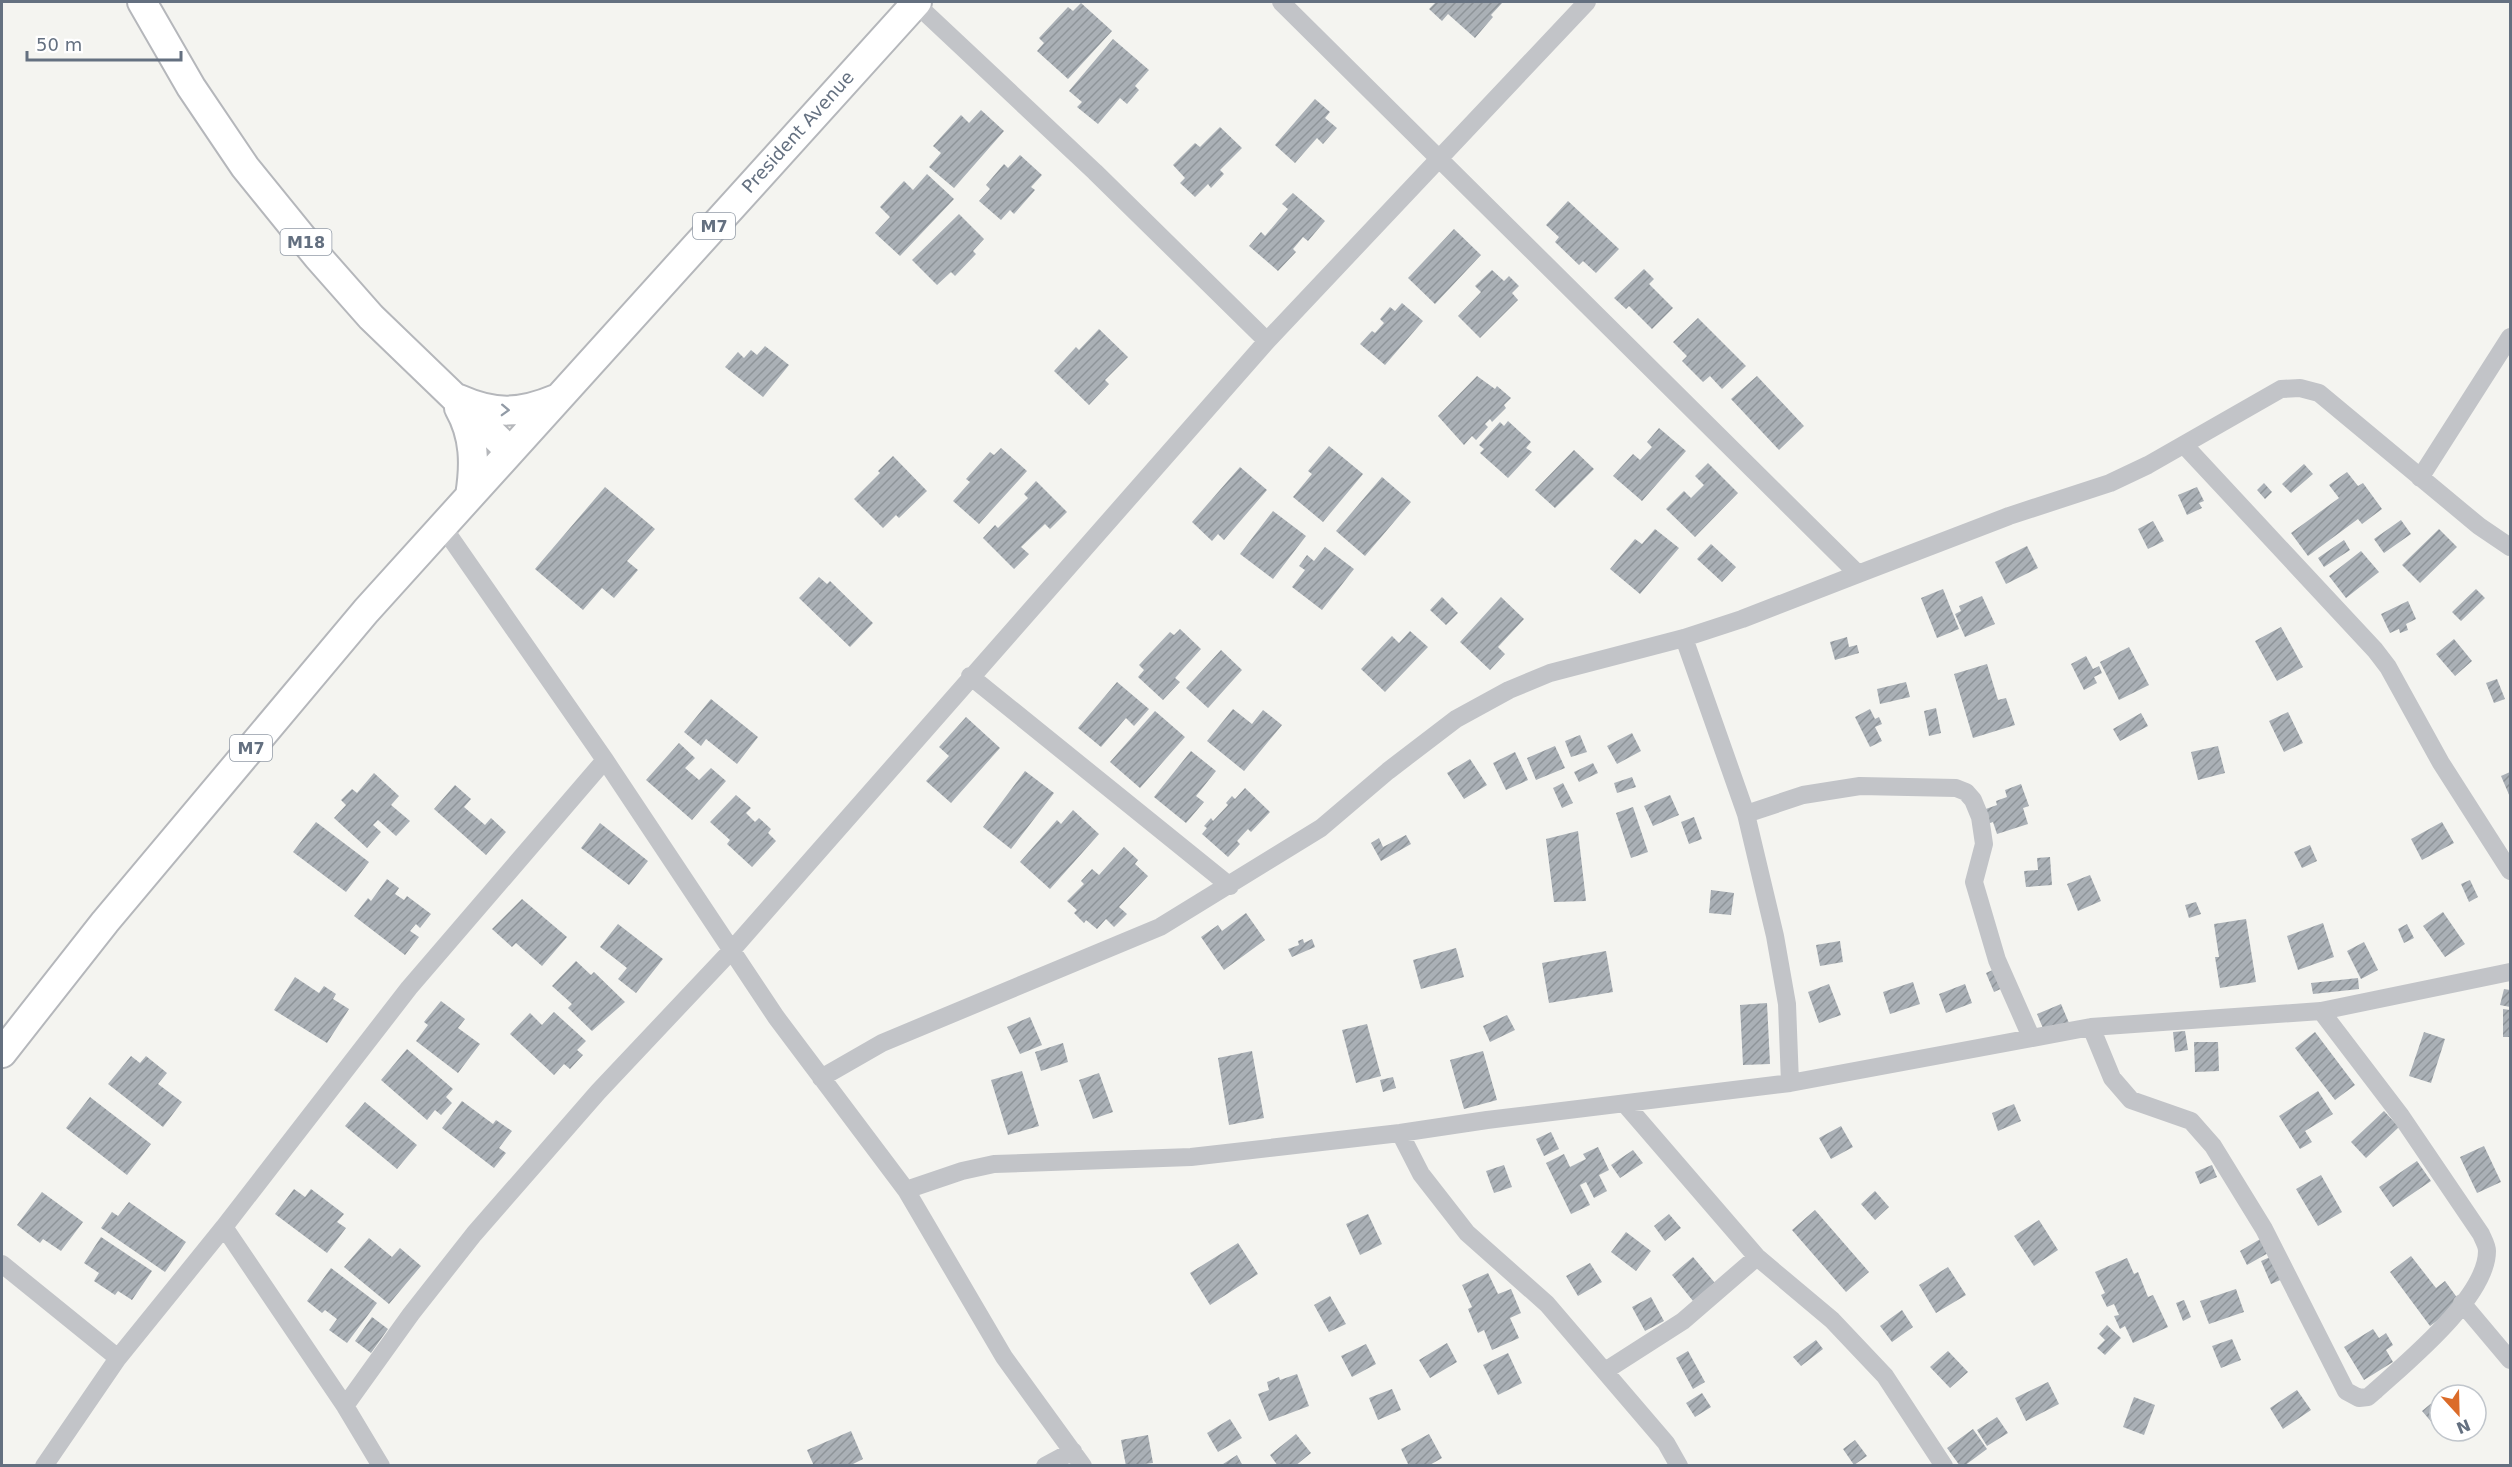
<svg xmlns="http://www.w3.org/2000/svg" width="2512" height="1467" font-family="'DejaVu Sans',sans-serif">
<style>
.building{fill:url(#building-hatch)}
.lines{fill:none;stroke-linecap:round;stroke-linejoin:round}
.primary-casing{stroke:#b5b7bb;stroke-width:32}
.minor{stroke:#c2c4c8;stroke-width:18}
.primary{stroke:#fff;stroke-width:28}
.oneway{stroke:#929ba6}
.labels{text-anchor:middle;stroke-width:6;stroke-linejoin:round;paint-order:stroke}
.shield{fill:#fff;stroke:#929ba6;stroke-width:1.5}
.shield-label{font-size:16px;font-weight:bold;fill:#647080}
.street-label{font-size:18px;fill:#647080;stroke:#fff}
</style>
<defs>
<pattern id="building-hatch" width="6" height="6" patternUnits="userSpaceOnUse" patternTransform="scale(1.5)"><rect width="6" height="6" fill="#aab0b6"/><path d="M-1 1l2-2M0 6l6-6M5 7l2-2" fill="none" stroke="#8e9499"/></pattern>
</defs>
<rect width="100%" height="100%" fill="#f4f4f0"/>
<path class="building" d="M1436,2H1503L1491,15L1493,17L1475,38L1448,14L1442,21L1429,9Z
M1081,3L1112,31L1068,79L1037,51L1044,43L1039,38L1068,7L1073,11Z
M1113,39L1149,70L1135,86L1139,90L1127,104L1120,98L1098,124L1077,107L1082,102L1069,91Z
M1315,99L1330,112L1325,118L1337,128L1323,144L1317,138L1295,163L1275,145Z
M981,110L1004,131L954,188L929,167L941,153L933,146L961,115L969,123Z
M1220,127L1242,148L1220,170L1224,174L1211,188L1208,184L1195,197L1180,183L1185,178L1173,165L1195,143L1200,147Z
M1020,155L1042,175L1031,187L1035,190L1014,214L1010,210L1001,220L979,201L990,189L986,185L1004,164L1008,168Z
M927,174L954,199L900,256L875,233L890,217L880,207L904,181L913,190Z
M1293,193L1325,221L1308,241L1303,237L1293,249L1296,252L1278,271L1249,246L1261,232L1265,236L1288,209L1282,204Z
M1568,201L1619,249L1596,273L1583,261L1579,265L1555,242L1559,237L1546,225Z
M959,214L984,239L973,251L976,254L955,276L951,272L937,285L912,260Z
M1454,229L1481,255L1435,304L1408,278Z
M1644,269L1654,279L1649,284L1673,308L1652,329L1629,306L1626,309L1614,298Z
M1492,270L1504,281L1509,276L1519,286L1512,293L1518,300L1480,338L1458,316L1481,292L1475,286Z
M1402,303L1423,321L1385,365L1360,344L1372,331L1375,333L1384,323L1380,319L1390,307L1395,311Z
M1698,318L1746,366L1722,389L1710,376L1703,382L1682,361L1687,356L1673,342Z
M1099,329L1128,357L1105,380L1109,384L1089,405L1054,371L1076,347L1079,350Z
M765,346L789,365L763,397L725,367L738,352L744,358L751,350L757,355Z
M1477,376L1495,389L1497,386L1511,398L1504,405L1506,408L1492,422L1490,419L1485,424L1488,427L1476,440L1472,436L1464,445L1438,416Z
M1757,376L1804,426L1779,450L1731,399Z
M1508,421L1531,442L1526,448L1532,452L1508,478L1480,453L1484,449L1479,445L1500,422L1504,426Z
M1659,428L1686,451L1642,501L1613,476L1633,454L1640,460L1652,447L1647,442Z
M1329,446L1363,474L1323,522L1293,497L1312,474L1308,471Z
M1001,448L1027,471L979,524L953,501L970,482L966,479L990,452L994,455Z
M1574,450L1594,469L1555,508L1535,490Z
M893,456L927,491L899,518L896,515L883,528L854,499L880,473L878,471Z
M1708,463L1738,493L1695,537L1666,509L1684,491L1691,498L1704,485L1695,476Z
M2304,464L2313,474L2291,493L2282,484Z
M1240,467L1267,490L1224,540L1218,534L1212,541L1192,522Z
M2347,472L2358,486L2363,483L2382,509L2362,524L2358,519L2308,556L2291,533L2339,498L2329,485Z
M1382,477L1411,502L1365,556L1336,531Z
M1036,481L1067,512L1050,529L1045,524L1021,547L1029,554L1014,569L983,538L995,525L998,528L1028,498L1024,494Z
M2264,483L2272,492L2265,499L2257,490Z
M605,487L655,529L627,561L638,570L614,598L602,588L583,610L535,569Z
M2197,487L2204,501L2199,503L2202,508L2187,515L2178,495Z
M1273,511L1306,536L1273,579L1240,554Z
M2401,520L2411,534L2384,553L2374,539Z
M2153,521L2164,541L2148,549L2138,529Z
M1655,529L1679,548L1640,594L1610,569L1635,539L1642,544Z
M2439,529L2457,547L2420,583L2402,565Z
M2344,540L2350,550L2324,567L2318,558Z
M1711,544L1736,567L1722,582L1697,559Z
M2027,546L2038,568L2006,584L1995,562Z
M1325,547L1354,569L1322,610L1292,587L1305,570L1299,566L1307,555L1314,561Z
M2361,551L2379,572L2346,598L2329,576Z
M819,577L827,584L830,581L873,623L850,647L799,598Z
M1943,589L1959,629L1937,638L1921,598Z
M2476,589L2485,598L2461,621L2452,612Z
M1982,596L1995,624L1965,637L1955,614L1961,611L1959,606Z
M1442,597L1458,613L1446,625L1430,610Z
M1501,597L1524,619L1498,647L1505,654L1490,670L1460,642Z
M2408,601L2416,619L2406,624L2408,630L2400,633L2399,629L2390,633L2381,614Z
M2281,627L2303,667L2277,681L2255,641Z
M1180,629L1201,649L1175,678L1180,682L1163,700L1138,677L1144,670L1139,665L1170,632L1174,635Z
M1410,631L1428,647L1385,692L1361,669L1392,636L1399,643Z
M1847,637L1849,647L1857,645L1859,653L1835,660L1830,642Z
M2454,639L2472,661L2455,676L2436,654Z
M2129,647L2149,685L2119,700L2100,662Z
M1221,650L1242,670L1208,708L1186,688Z
M2086,656L2093,669L2099,666L2102,673L2094,677L2097,683L2084,690L2071,664Z
M1987,664L1998,700L2006,698L2015,725L1973,738L1954,674Z
M2497,679L2505,699L2494,703L2486,683Z
M1117,682L1149,709L1134,726L1126,718L1101,747L1078,728Z
M1906,682L1910,697L1880,704L1877,689Z
M711,699L758,737L737,764L706,739L701,746L684,732Z
M1936,708L1941,733L1929,736L1924,711Z
M1233,709L1252,724L1263,710L1282,725L1244,771L1207,741Z
M1870,709L1875,719L1879,717L1882,724L1875,727L1882,741L1870,747L1855,717Z
M1155,711L1185,737L1140,788L1110,762Z
M2288,712L2303,743L2284,752L2269,721Z
M2141,713L2148,726L2120,741L2113,729Z
M966,717L1000,748L951,803L926,781L949,756L939,747Z
M1632,733L1641,751L1617,764L1607,746Z
M1580,735L1587,752L1571,757L1565,741Z
M679,743L695,758L685,768L699,780L711,768L726,781L692,820L646,780Z
M1555,746L1565,768L1536,780L1527,758Z
M2218,746L2225,773L2198,780L2191,752Z
M1191,751L1216,771L1196,796L1204,802L1186,823L1154,797Z
M1515,752L1528,780L1506,790L1493,763Z
M1470,759L1487,785L1464,799L1447,773Z
M1593,763L1598,773L1579,782L1574,772Z
M1025,771L1054,793L1011,849L983,827Z
M2510,772V797L2501,776Z
M374,773L399,796L391,805L410,821L396,836L378,820L373,825L381,832L367,848L334,818L346,805L341,800L352,789L357,793Z
M1632,777L1636,787L1617,793L1614,783Z
M1563,783L1573,803L1562,808L1553,788Z
M2021,784L2029,806L2023,808L2028,824L1997,834L1993,822L1987,824L1983,810L1997,805L1996,801L2007,797L2005,790Z
M455,785L471,799L464,807L485,825L491,818L506,832L486,855L434,809Z
M1245,788L1270,812L1251,832L1248,829L1237,841L1240,844L1228,857L1202,834L1207,828L1204,826L1211,818L1213,821L1228,805L1226,803L1232,796L1235,799Z
M736,795L751,808L746,813L755,822L759,818L771,829L768,833L776,841L752,867L727,844L730,840L710,822Z
M1670,795L1679,815L1653,826L1644,806Z
M1633,807L1648,852L1631,858L1616,813Z
M1073,810L1099,834L1050,889L1020,862L1057,820L1061,824Z
M1694,817L1702,839L1689,844L1681,822Z
M316,822L369,862L346,892L293,852Z
M2442,822L2454,843L2422,860L2411,839Z
M600,823L648,861L629,885L581,848Z
M1578,831L1586,901L1554,902L1546,839Z
M1406,835L1411,844L1381,861L1371,843L1379,838L1383,847Z
M2310,845L2317,861L2302,868L2294,852Z
M1124,847L1138,860L1135,864L1148,876L1119,907L1127,914L1114,927L1106,919L1097,929L1086,920L1084,923L1074,913L1077,910L1067,901L1084,884L1081,881L1092,869L1099,875Z
M2050,857L2052,885L2026,887L2024,871L2038,870L2037,858Z
M2090,875L2101,901L2078,911L2067,884Z
M387,879L399,888L395,894L404,900L407,896L431,914L420,928L416,924L410,931L419,937L405,955L354,916L368,898L371,901Z
M2470,880L2478,897L2469,902L2461,884Z
M1711,890L1734,893L1731,915L1709,913Z
M522,899L567,937L542,966L516,943L512,947L492,929Z
M2196,902L2201,914L2189,918L2185,905Z
M2443,912L2465,944L2445,957L2423,926Z
M1246,913L1265,940L1224,970L1201,937L1218,925L1222,931Z
M2246,919L2256,982L2220,988L2215,957H2219L2214,924Z
M2323,923L2334,957L2298,970L2287,936Z
M618,924L663,959L636,993L618,979L627,968L600,947Z
M2407,924L2414,938L2404,943L2398,929Z
M1303,939L1304,943L1312,939L1315,947L1292,957L1288,949L1299,945L1298,941Z
M1840,941L1843,962L1820,966L1816,945Z
M2364,942L2378,970L2361,979L2347,951Z
M1456,948L1464,977L1421,989L1413,960Z
M1606,951L1613,992L1549,1003L1542,963Z
M576,961L591,975L594,972L625,1002L592,1031L568,1008L572,1004L552,986Z
M1997,968L2005,987L1994,992L1986,973Z
M295,977L319,993L324,986L336,994L333,999L349,1009L327,1043L274,1010Z
M2358,978L2359,989L2313,994L2311,983Z
M1913,982L1920,1004L1890,1014L1883,992Z
M1829,984L1841,1015L1819,1023L1808,992Z
M1965,984L1972,1003L1946,1013L1939,994Z
M2504,989L2510,990V1007L2500,1005Z
M441,1001L465,1019L458,1028L480,1044L458,1073L416,1041L428,1025L424,1022Z
M1767,1003L1770,1064L1743,1065L1740,1005Z
M2061,1004L2069,1023L2045,1033L2037,1014Z
M2503,1009L2510,1010V1037H2503Z
M554,1012L586,1041L577,1050L583,1055L570,1069L564,1064L554,1075L510,1034L530,1013L542,1025Z
M1507,1015L1515,1030L1490,1042L1483,1026Z
M1030,1017L1042,1045L1020,1054L1007,1027Z
M1367,1024L1381,1076L1356,1083L1342,1030Z
M2185,1031L2188,1050L2175,1052L2173,1032Z
M2315,1032L2355,1085L2335,1100L2295,1048Z
M2424,1032L2445,1039L2431,1083L2409,1076Z
M2194,1042H2218L2219,1071L2195,1072Z
M1063,1043L1068,1062L1041,1071L1035,1052Z
M407,1049L453,1089L446,1097L452,1103L441,1115L435,1110L427,1120L381,1080Z
M1252,1051L1264,1118L1229,1125L1218,1058Z
M1483,1051L1497,1100L1464,1109L1450,1060Z
M131,1056L140,1063L146,1056L167,1073L158,1084L182,1102L163,1127L108,1084Z
M1022,1071L1039,1126L1008,1135L991,1080Z
M1099,1073L1113,1112L1093,1119L1079,1080Z
M1393,1077L1396,1088L1383,1092L1380,1080Z
M2318,1091L2333,1114L2305,1131L2312,1142L2300,1149L2279,1116Z
M90,1097L151,1144L127,1175L66,1128Z
M462,1101L493,1124L496,1120L512,1131L499,1148L506,1153L494,1168L442,1128Z
M365,1102L417,1145L397,1169L345,1126Z
M2014,1104L2021,1121L1998,1131L1992,1113Z
M2384,1111L2399,1127L2366,1158L2351,1142Z
M1841,1126L1853,1147L1831,1159L1819,1138Z
M1551,1132L1559,1149L1544,1156L1536,1139Z
M2484,1146L2501,1182L2477,1193L2460,1157Z
M1598,1147L1609,1170L1599,1175L1607,1191L1594,1198L1586,1182L1580,1185L1590,1205L1571,1214L1546,1163L1564,1154L1570,1167L1586,1159L1583,1154Z
M1633,1150L1643,1163L1620,1178L1611,1165Z
M2417,1161L2431,1181L2393,1207L2379,1187Z
M1504,1165L1512,1187L1494,1193L1486,1171Z
M2212,1165L2217,1177L2200,1184L2195,1172Z
M2321,1175L2342,1212L2318,1226L2296,1189Z
M294,1189L305,1197L311,1189L344,1214L337,1222L346,1228L327,1253L275,1214Z
M1875,1191L1889,1207L1875,1220L1861,1204Z
M42,1192L83,1222L61,1251L43,1239L40,1243L17,1225Z
M129,1202L186,1242L165,1272L101,1228L112,1212L118,1216Z
M1815,1210L1869,1272L1846,1292L1792,1230Z
M1368,1214L1382,1244L1360,1255L1346,1224Z
M1669,1214L1681,1228L1665,1241L1654,1226Z
M2039,1220L2058,1250L2034,1266L2014,1236Z
M1626,1232L1651,1251L1636,1271L1611,1252Z
M101,1237L152,1271L132,1300L118,1291L115,1295L94,1281L99,1273L84,1263Z
M369,1238L392,1257L400,1248L421,1266L389,1304L344,1267Z
M2262,1238L2270,1252L2247,1265L2240,1251Z
M1238,1243L1258,1274L1210,1305L1190,1273Z
M2275,1255L2285,1278L2271,1284L2261,1261Z
M2411,1256L2436,1288L2445,1281L2461,1303L2430,1326L2390,1272Z
M1693,1257L1715,1283L1693,1301L1672,1275Z
M2127,1258L2134,1274L2138,1272L2148,1297L2153,1295L2168,1327L2133,1343L2125,1326L2120,1329L2114,1316L2119,1315L2114,1304L2107,1307L2101,1295L2105,1293L2095,1272Z
M1590,1263L1602,1282L1578,1296L1566,1276Z
M1948,1267L1966,1295L1936,1313L1919,1285Z
M331,1268L377,1303L347,1343L329,1330L337,1319L325,1310L322,1313L307,1301Z
M1488,1273L1498,1294L1511,1289L1521,1313L1510,1318L1519,1338L1492,1350L1484,1330L1478,1333L1468,1309L1472,1307L1462,1285Z
M2236,1289L2244,1312L2209,1324L2200,1301Z
M1330,1296L1346,1324L1329,1332L1314,1305Z
M1651,1297L1664,1321L1645,1331L1632,1307Z
M2184,1300L2191,1317L2183,1321L2176,1303Z
M1902,1310L1913,1327L1892,1342L1880,1326Z
M372,1317L388,1329L371,1353L355,1341Z
M2107,1325L2121,1338L2105,1355L2097,1348L2105,1340L2099,1334Z
M2373,1329L2379,1338L2386,1333L2393,1345L2386,1350L2393,1362L2364,1380L2344,1347Z
M2232,1339L2241,1360L2221,1368L2212,1346Z
M1816,1340L1823,1349L1801,1366L1793,1357Z
M1447,1343L1457,1362L1430,1378L1419,1360Z
M1366,1344L1376,1364L1352,1377L1341,1356Z
M1688,1351L1705,1382L1693,1389L1676,1358Z
M1948,1351L1968,1372L1950,1388L1930,1367Z
M1508,1353L1522,1383L1498,1395L1483,1365Z
M1297,1374L1309,1406L1269,1421L1258,1394L1269,1390L1267,1382L1279,1377L1280,1380Z
M2048,1382L2059,1404L2026,1421L2015,1398Z
M1392,1389L1401,1410L1378,1420L1369,1398Z
M2297,1390L2311,1410L2283,1429L2270,1408Z
M1702,1393L1711,1407L1695,1417L1686,1403Z
M2440,1396V1432L2422,1411Z
M2134,1397L2155,1405L2144,1435L2123,1427Z
M1997,1417L2008,1433L1987,1446L1977,1430Z
M1230,1419L1242,1438L1218,1452L1207,1433Z
M1973,1429L1987,1449L1964,1466H1960L1947,1448Z
M851,1431L863,1459L849,1466H814L807,1450Z
M1296,1434L1311,1453L1295,1466H1278L1270,1455Z
M1429,1434L1442,1458L1428,1466H1409L1401,1449Z
M1148,1435L1153,1463L1126,1466L1121,1440Z
M1855,1440L1867,1456L1854,1465L1843,1449Z
M1237,1455L1243,1466H1220Z"/>
<g class="lines">
<g class="primary-casing">
<path id="primary" d="M142,2L191,87L245,167L318,257L371,317L510,451
M459,399C495,415 520,414 556,399
M459,408C475,436 475,465 470,496
M2,1053L105,922L366,611L917,2"/>
</g>
<path class="minor" d="M1281,2L1858,574L2009,516L2110,483L2148,465L2281,389L2300,388L2319,393L2479,526L2510,547
M915,3L1095,172L1267,341
M2185,446L2375,650L2388,667L2441,763L2510,871
M2420,478L2510,337
M443,527L605,760L776,1017L906,1190L1004,1357L1083,1466
M1684,638L1746,814L1775,936L1787,1004L1790,1083
M970,676L1230,886
M1746,814L1803,795L1860,786L1956,788L1966,792L1973,800L1980,817L1984,844L1974,882L1997,960L2031,1037
M2091,1027L2112,1078L2131,1100L2191,1121L2213,1146L2264,1229L2346,1391L2359,1398L2368,1397L2375,1391C2407,1362 2487,1297 2487,1251C2487,1245 2483,1239 2481,1234L2401,1116L2321,1011
M821,1078L882,1043L1160,927L1321,828L1388,771L1456,719L1509,690L1550,673L1684,638L1742,619L1858,574
M1400,1133L1421,1174L1467,1233L1547,1304L1666,1443L1679,1466
M906,1190L962,1171L994,1164L1191,1157L1400,1133L1487,1120L1790,1083L2091,1027L2321,1011L2510,972
M224,1227L409,988L605,760
M1757,1257L1832,1320L1885,1376L1944,1466
M2,1264L118,1358L224,1227L345,1406L381,1466
M2462,1303L2510,1360
M1605,1371L1683,1321L1757,1257L1625,1104
M345,1406L411,1314L474,1234L598,1092L731,951L1267,341L1587,2
M44,1466L118,1358
M1045,1466L1073,1451"/>
<use href="#primary" class="primary"/>
</g>
<defs><path id="oneway-chevron" d="M-2-3.5L2.5 0L-2 3.5" fill="none" stroke-width="1.6" stroke-linecap="round" stroke-linejoin="round" transform="scale(1.5)"/></defs>
<use class="oneway" href="#oneway-chevron" transform="translate(505 410) rotate(2)"/>
<g class="labels">
<g class="shield">
<rect x="693" y="213" width="42" height="26" rx="4.5"/>
<rect x="280.5" y="229" width="51" height="26" rx="4.5"/>
<rect x="230" y="735" width="42" height="26" rx="4.5"/>
</g>
<g class="shield-label">
<text x="714" y="232">M7</text>
<text x="306" y="248">M18</text>
<text x="251" y="754">M7</text>
</g>
<g class="street-label">
<text transform="translate(798 132) rotate(-48)" y="6">President Avenue</text>
</g>
</g>
<rect width="2512" height="1467" fill="none" stroke="#647080" stroke-width="6"/>
<g transform="translate(2458 1413) rotate(158)"><circle r="28" fill="#ffffff" stroke="#c1c6cc" stroke-width="1.5"/>
<path d="M0-4.5L10 22L0 15L-10 22Z" fill="#db6b29"/>
<text y="-9" font-size="16" font-weight="bold" text-anchor="middle" fill="#647080">N</text>
</g>
<path d="M27 51v9h154v-9" fill="none" stroke="#647080" stroke-width="3"/>
<text x="36" y="51" font-size="18" fill="#647080" stroke="#ffffff" stroke-width="4.5" paint-order="stroke">50 m</text>
</svg>
